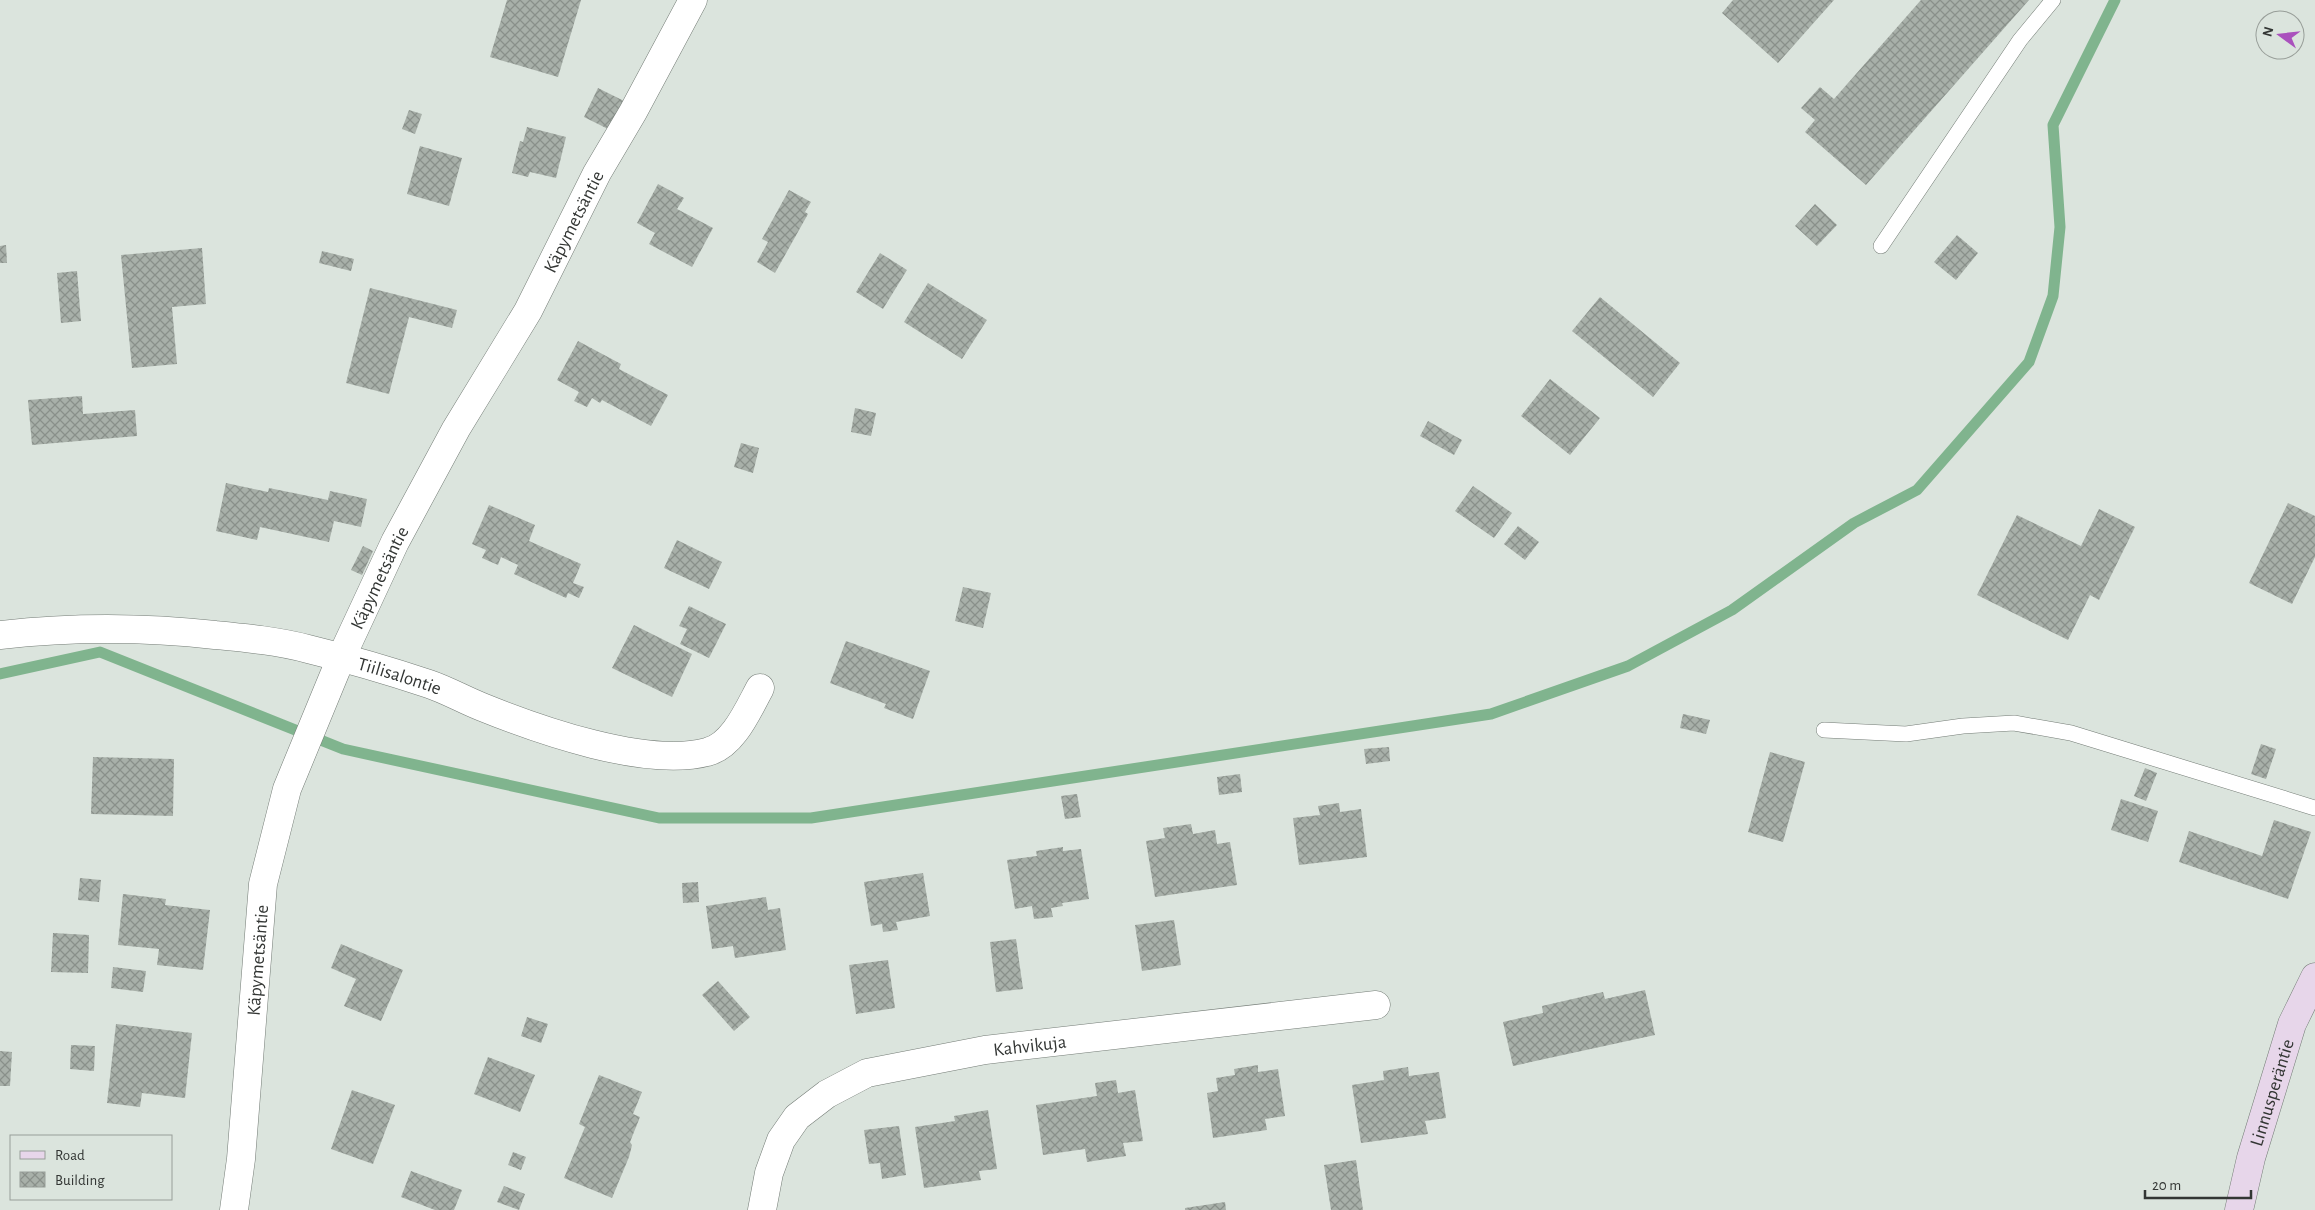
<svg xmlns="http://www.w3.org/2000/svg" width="2315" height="1210" font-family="'Alegreya Sans',sans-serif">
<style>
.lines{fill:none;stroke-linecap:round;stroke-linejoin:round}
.stream{stroke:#80b48e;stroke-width:11}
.building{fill:url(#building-cross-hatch)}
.lane-casing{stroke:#747c76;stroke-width:16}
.street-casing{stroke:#747c76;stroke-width:29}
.secondary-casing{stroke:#747c76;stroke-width:29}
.lane{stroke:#fff;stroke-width:15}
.street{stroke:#fff;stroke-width:28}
.secondary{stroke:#e7d6ea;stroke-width:28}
.labels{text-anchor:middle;stroke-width:4;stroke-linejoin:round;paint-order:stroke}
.street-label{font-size:19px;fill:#333634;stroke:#dbe4dd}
</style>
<defs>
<pattern id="building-cross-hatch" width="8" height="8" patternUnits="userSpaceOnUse" patternTransform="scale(1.25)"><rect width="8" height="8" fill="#a8b0a9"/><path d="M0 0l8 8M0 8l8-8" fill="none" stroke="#89908a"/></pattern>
</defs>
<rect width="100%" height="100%" fill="#dbe4dd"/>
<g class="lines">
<path class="stream" d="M0,674L100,652L343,749L659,818H811L1491,714L1628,666L1732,610L1854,523L1917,490L2029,362L2053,296L2060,227L2053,125L2115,0"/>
</g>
<path class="building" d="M507,0H581L558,77L490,57Z
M1733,0H1834L1778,63L1722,13Z
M1921,0H2029L1866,185L1805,132L1815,120L1801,108L1820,87L1834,99Z
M598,88L624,101L610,130L584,117Z
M409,110L422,114L415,134L402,129Z
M527,127L566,137L556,178L530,172L528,177L512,173L520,141L523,142Z
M420,146L462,158L449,206L407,194Z
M658,184L684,198L677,209L713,228L692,267L649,244L655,233L637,223Z
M789,190L811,202L805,212L808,214L775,273L757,262L768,242L762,239Z
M1815,204L1837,225L1817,246L1795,226Z
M1957,235L1978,253L1956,280L1934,262Z
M6,245L7,263H0V246Z
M202,248L206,304L172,307L177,364L132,368L121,255Z
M322,251L354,259L351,271L319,263Z
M880,253L907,270L883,309L856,292Z
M77,271L81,321L61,323L57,273Z
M928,283L987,320L962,359L904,322Z
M370,288L457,310L452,328L409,317L389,394L346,383Z
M1600,297L1680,363L1653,397L1572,331Z
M578,341L621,364L619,369L668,395L651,426L602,400L600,403L592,398L587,407L574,401L579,392L557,380Z
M1550,379L1600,418L1570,455L1521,416Z
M82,396L83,414L135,410L137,436L32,445L28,400Z
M855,408L876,413L871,436L851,432Z
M1428,421L1462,440L1454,455L1420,436Z
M741,443L759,448L753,473L734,467Z
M226,483L268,492L269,488L328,500L330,491L367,499L361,527L334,521L329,542L260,527L257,540L216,531Z
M1473,486L1512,513L1494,538L1455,511Z
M2288,503L2315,516V557L2292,604L2249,583Z
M489,505L535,525L529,541L581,564L573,583L584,587L579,598L568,593L566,598L514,574L518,565L501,557L498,565L482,558L486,550L472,544Z
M2099,509L2135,527L2099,600L2090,595L2068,640L1977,595L2017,515L2081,546Z
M1518,526L1539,542L1525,560L1504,544Z
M677,540L722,562L709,589L664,568Z
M363,546L373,551L362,575L351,570Z
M963,587L991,593L983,628L955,621Z
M689,606L726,624L709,658L680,644L687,629L679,626Z
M634,625L692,654L672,697L612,668Z
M846,641L930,671L913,719L884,708L886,704L830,683Z
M1683,714L1710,720L1706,734L1680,728Z
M2261,744L2276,749L2266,779L2251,774Z
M1389,747L1390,761L1366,764L1364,749Z
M1770,752L1805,762L1783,842L1748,832Z
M93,757L174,759L173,816L91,814Z
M2145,768L2157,773L2146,801L2134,796Z
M1240,774L1242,792L1219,795L1217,777Z
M1077,794L1081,817L1065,819L1061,796Z
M2121,799L2158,811L2148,842L2111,830Z
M1339,803L1340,812L1361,809L1367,857L1299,865L1293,818L1320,815L1318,806Z
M2274,820L2311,832L2288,899L2179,862L2189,831L2262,856Z
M1191,824L1193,834L1215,830L1217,844L1230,842L1237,885L1155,897L1146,841L1165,838L1163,828Z
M1063,847V851L1081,849L1089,899L1062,903L1063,906L1051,908L1053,917L1034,919L1032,906L1015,909L1007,860L1037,856L1036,851Z
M923,873L930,916L896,922L898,930L883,932L882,924L871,926L864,882Z
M80,878L101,880L99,902L78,900Z
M698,882L699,902L683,903L682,883Z
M123,894L166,899L165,905L210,910L203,970L157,965L159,949L118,945Z
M766,897L768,910L780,908L786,950L735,958L733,946L712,949L706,906Z
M1174,920L1181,965L1142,971L1135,925Z
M53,933L89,935L88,973L51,972Z
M1016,939L1023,989L996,992L990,942Z
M341,944L403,970L381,1021L344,1006L356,979L331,968Z
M888,960L895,1008L856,1014L849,965Z
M113,967L146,971L143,992L111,988Z
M718,981L750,1017L734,1031L702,995Z
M1645,990L1655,1035L1513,1066L1503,1022L1543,1013L1542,1006L1603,992L1605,999Z
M527,1017L548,1024L541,1043L521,1036Z
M116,1024L192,1033L185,1098L142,1093L140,1107L107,1103Z
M71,1045L95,1046L94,1071L70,1069Z
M0,1051L12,1052L10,1086H0Z
M488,1057L535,1075L520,1112L474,1094Z
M1258,1065V1072L1278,1069L1285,1116L1265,1119L1267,1130L1213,1138L1207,1093L1218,1091L1216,1078L1235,1075L1234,1069Z
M1408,1067L1409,1076L1439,1072L1446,1118L1425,1121L1428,1134L1361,1143L1352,1085L1384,1080L1383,1071Z
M599,1075L642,1092L633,1114L640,1117L630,1142L632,1145L629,1157L612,1198L564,1178L585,1127L579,1124Z
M1116,1080L1118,1093L1135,1090L1143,1141L1123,1143L1126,1156L1087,1162L1085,1149L1043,1155L1036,1105L1097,1096L1095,1083Z
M352,1090L395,1105L373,1164L331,1149Z
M988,1110L997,1169L979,1171L981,1180L924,1188L915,1127L955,1121L954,1116Z
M899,1126L906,1175L882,1179L880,1163L869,1164L864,1130Z
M513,1152L526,1157L521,1170L508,1165Z
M1356,1160L1363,1210H1331L1324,1165Z
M411,1171L462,1190L454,1210H435L401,1197Z
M504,1186L525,1194L519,1210L497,1202Z
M1225,1202L1226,1210H1185V1208Z"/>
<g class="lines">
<g class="lane-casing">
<path id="lane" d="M1881,246L2020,40L2053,0
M1824,730L1906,734L1963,726L2014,723L2071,733L2315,808"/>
</g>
<g class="street-casing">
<g id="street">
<path id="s1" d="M0,635C72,627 143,627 215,635C246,638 278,641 308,649C349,659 390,671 429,684C447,690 464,700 482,707C539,730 646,768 707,752C733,746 748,710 760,688"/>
<path id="s2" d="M234,1210L241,1159L263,884L287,789L341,658L395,542L456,429L528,311L597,173L633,112L693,0"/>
<path id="s3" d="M762,1210L769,1173L781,1140L797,1117L827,1094L867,1073L985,1050L1376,1005"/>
</g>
</g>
<g class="secondary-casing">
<g id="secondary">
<path id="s4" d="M2239,1210L2251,1158L2292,1024L2315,977"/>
</g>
</g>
<use href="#lane" class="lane"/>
<use href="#street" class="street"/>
<use href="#secondary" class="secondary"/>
</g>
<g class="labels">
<g class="street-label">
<text dy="7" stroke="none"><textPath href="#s2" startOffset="1062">Käpymetsäntie</textPath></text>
<text dy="7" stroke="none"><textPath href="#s2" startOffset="656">Käpymetsäntie</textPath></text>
<text dy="7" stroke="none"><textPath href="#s1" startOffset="405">Tiilisalontie</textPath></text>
<text dy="7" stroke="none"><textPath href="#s2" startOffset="251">Käpymetsäntie</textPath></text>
<text dy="7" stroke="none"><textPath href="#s3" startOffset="349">Kahvikuja</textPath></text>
<text dy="7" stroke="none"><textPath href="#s4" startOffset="122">Linnusperäntie</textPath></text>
</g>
</g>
<rect x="10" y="1135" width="162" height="65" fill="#dbe4dd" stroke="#989e99"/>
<rect x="20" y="1151" width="25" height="8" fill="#e7d6ea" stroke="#989e99"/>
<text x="55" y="1160" font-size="15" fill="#333634">Road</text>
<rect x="20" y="1172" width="25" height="15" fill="url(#building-cross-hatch)" stroke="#989e99"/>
<text x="55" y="1185" font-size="15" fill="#333634">Building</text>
<g transform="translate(2280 35) rotate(285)"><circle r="24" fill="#dbe4dd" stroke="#989e99"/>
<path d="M0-4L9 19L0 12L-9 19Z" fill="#aa51bd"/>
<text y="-8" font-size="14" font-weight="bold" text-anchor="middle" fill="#333634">N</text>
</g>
<path d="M2145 1190v8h106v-8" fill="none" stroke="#333634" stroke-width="2.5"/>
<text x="2152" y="1190" font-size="15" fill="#333634" stroke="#dbe4dd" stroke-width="4" paint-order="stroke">20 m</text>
</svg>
